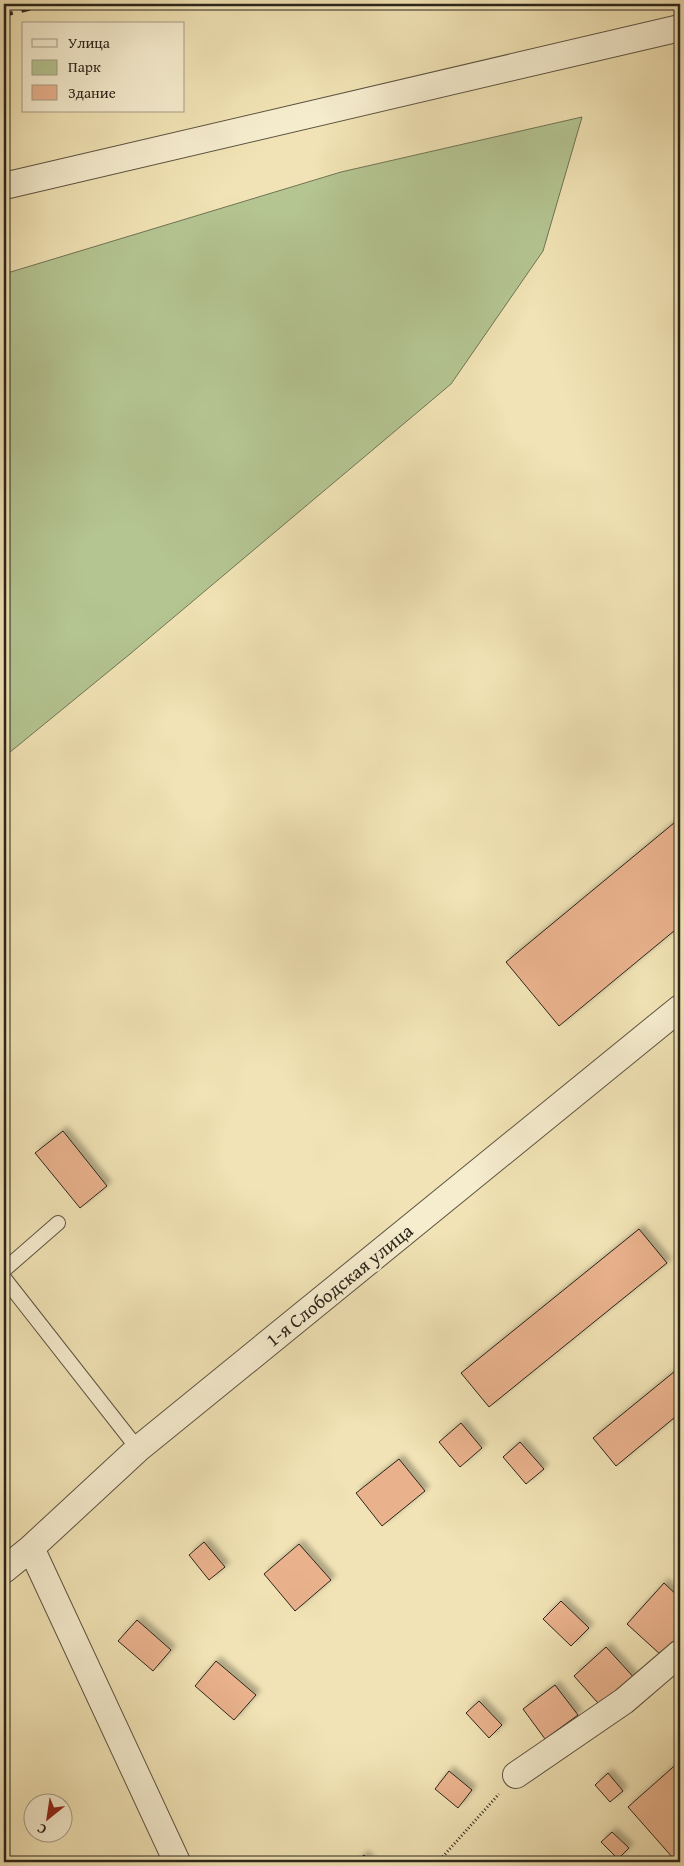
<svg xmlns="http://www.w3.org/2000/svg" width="684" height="1866" font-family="'Gentium Book Plus',serif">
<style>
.green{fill:#b4c592;stroke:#707456}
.building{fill:#e9b28d;stroke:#2b241a;filter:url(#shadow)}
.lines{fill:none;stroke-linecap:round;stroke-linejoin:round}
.service-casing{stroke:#5c5441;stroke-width:16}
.minor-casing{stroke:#5c5441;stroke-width:28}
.path{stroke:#2b241a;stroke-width:3;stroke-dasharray:1 2.5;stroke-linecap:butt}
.service{stroke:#f6edcf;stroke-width:14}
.minor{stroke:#f6edcf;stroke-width:26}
.rail{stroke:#2b241a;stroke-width:4;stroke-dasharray:9 9;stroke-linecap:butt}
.labels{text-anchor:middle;stroke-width:5;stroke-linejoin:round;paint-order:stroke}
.street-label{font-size:19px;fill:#2b241a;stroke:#f6edcf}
</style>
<defs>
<filter id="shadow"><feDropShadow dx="4.5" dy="-4.5" stdDeviation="2.5" flood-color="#0004"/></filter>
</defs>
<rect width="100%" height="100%" fill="#f1e3b5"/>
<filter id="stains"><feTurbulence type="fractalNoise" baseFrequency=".004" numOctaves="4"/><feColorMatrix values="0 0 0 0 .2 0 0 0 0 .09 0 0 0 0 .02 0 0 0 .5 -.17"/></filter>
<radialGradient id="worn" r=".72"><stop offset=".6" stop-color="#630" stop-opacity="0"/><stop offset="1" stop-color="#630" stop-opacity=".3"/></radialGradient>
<path class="green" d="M582,117L543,251L451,384L130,654L4,757V274L341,172Z"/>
<path class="building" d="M680,818V926L559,1026L506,962Z
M63,1131L107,1186L80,1208L35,1153Z
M639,1229L667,1263L489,1407L461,1373Z
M680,1367V1413L616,1466L593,1438Z
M461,1423L482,1448L460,1467L439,1442Z
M520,1442L544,1469L526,1484L503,1457Z
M399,1459L425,1491L382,1526L356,1493Z
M204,1542L225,1567L209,1580L189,1555Z
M299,1544L331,1580L295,1611L264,1574Z
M664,1583L680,1598V1636L662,1656L627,1624Z
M561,1601L589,1628L571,1646L543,1619Z
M137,1620L171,1650L153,1671L118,1641Z
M606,1647L638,1682L605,1711L574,1676Z
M216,1661L256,1695L234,1720L195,1686Z
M555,1685L578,1715L545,1739L523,1709Z
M479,1701L502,1725L489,1738L466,1713Z
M680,1761V1852L673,1858L628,1807Z
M449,1771L472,1790L458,1808L435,1789Z
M608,1773L623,1791L610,1802L595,1785Z
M612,1832L629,1848L618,1859L601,1842Z
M364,1855L371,1862H356Z"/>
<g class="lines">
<g class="service-casing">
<path id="service" d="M4,1270L58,1223
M4,1278L138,1449"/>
</g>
<g class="minor-casing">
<path id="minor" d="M4,186L680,28
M31,1548L177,1862
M4,1570L31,1548L138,1449L680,1008
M516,1775L624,1701L680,1653"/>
</g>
<path class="path" d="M438,1862L499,1794"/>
<use href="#service" class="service"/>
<use href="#minor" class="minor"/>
<path class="rail" d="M4,15L49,4"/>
</g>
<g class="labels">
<g class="street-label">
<text transform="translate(339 1285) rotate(-39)" y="7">1-я Слободская улица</text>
</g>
</g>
<rect width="684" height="1866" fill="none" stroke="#f1e3b5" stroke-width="20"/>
<rect x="5" y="5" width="674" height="1856" fill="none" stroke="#2b241a" stroke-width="2.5"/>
<rect x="10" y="10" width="664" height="1846" fill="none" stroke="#2b241a"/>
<rect x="22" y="22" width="162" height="90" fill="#f6edcf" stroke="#a59d87"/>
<rect x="32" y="39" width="25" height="8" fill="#f6edcf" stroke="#a59d87"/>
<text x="68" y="48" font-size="15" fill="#2b241a">Улица</text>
<rect x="32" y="60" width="25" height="15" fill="#b4c592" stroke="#a59d87"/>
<text x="68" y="72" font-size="15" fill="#2b241a">Парк</text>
<rect x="32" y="85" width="25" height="15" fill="#e9b28d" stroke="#a59d87"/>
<text x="68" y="98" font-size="15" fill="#2b241a">Здание</text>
<g transform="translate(48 1818) rotate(210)"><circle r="24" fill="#f6edcf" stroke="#a59d87"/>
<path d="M0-4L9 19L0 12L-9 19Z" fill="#8f2418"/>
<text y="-8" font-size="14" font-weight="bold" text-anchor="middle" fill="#2b241a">С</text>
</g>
<rect width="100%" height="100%" filter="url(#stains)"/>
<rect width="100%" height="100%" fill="url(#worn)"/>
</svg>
